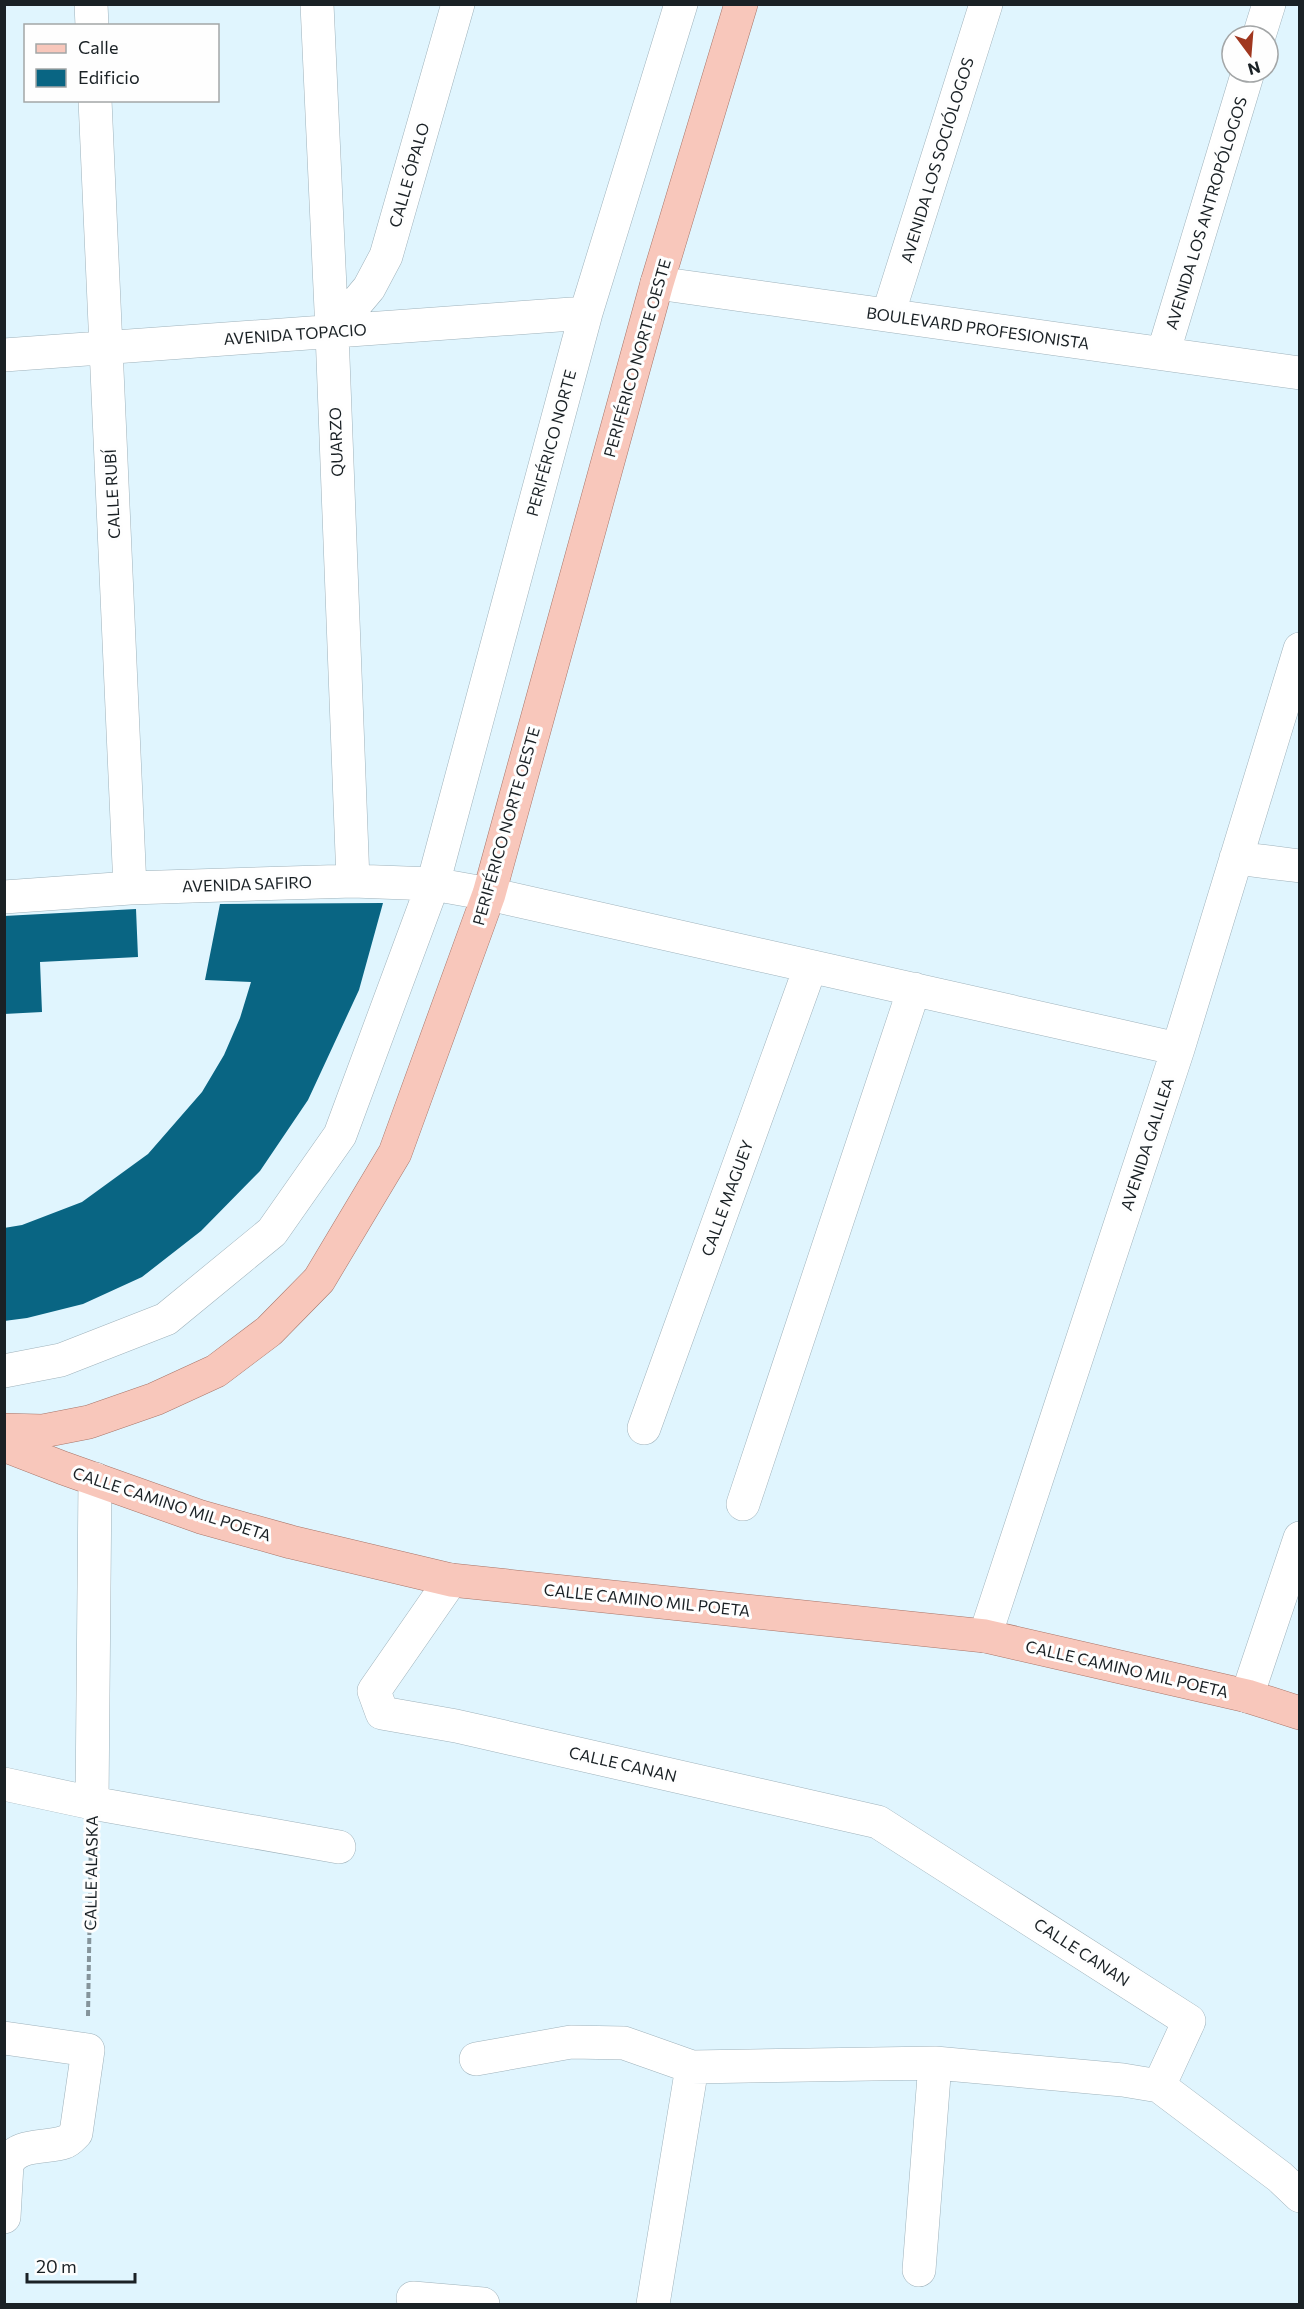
<svg xmlns="http://www.w3.org/2000/svg" width="1304" height="2309" font-family="Commissioner,sans-serif">
<style>
.building{fill:#096583}
.lines{fill:none;stroke-linecap:round;stroke-linejoin:round}
.minor-casing{stroke:#9fb2bb;stroke-width:34}
.major-casing{stroke:#a87569;stroke-width:34}
.path{stroke:#85949b;stroke-width:4;stroke-dasharray:6 3;stroke-linecap:butt}
.minor{stroke:#fff;stroke-width:33}
.major{stroke:#f8c7bb;stroke-width:33}
.labels{text-anchor:middle;stroke-width:6;stroke-linejoin:round;paint-order:stroke}
.street-label{font-size:16px;fill:#1a2125;stroke:#fefefe}
</style>
<rect width="100%" height="100%" fill="#e0f5fe"/>
<path class="building" d="M383,903L359,990L308,1100L260,1171L201,1231L142,1277L83,1304L27,1318L4,1321V1228L22,1225L82,1202L148,1154L202,1092L224,1055L240,1018L251,982L205,980L220,904Z
M136,909L138,957L40,962L42,1012L4,1014V916Z"/>
<g class="lines">
<g class="minor-casing">
<path id="minor" d="M91,4L92,26
M317,4L332,332L353,881
M1259,36L1269,4
M95,100L130,888
M657,283L1300,373
M888,315L986,4
M332,332L369,288L386,256L458,4
M1163,354L1248,72
M4,355L586,313
M1236,858L1300,866
M4,897L130,888L353,881L433,884L489,894L1178,1049
M4,1371L61,1360L166,1319L272,1232L340,1135L433,884L586,313L681,4
M644,1428L810,968
M743,1504L914,989
M451,1580L374,1691L382,1713L456,1726L878,1822L1189,2021L1159,2086
M985,1636L1178,1049L1300,649
M1247,1696L1300,1538
M4,1784L92,1803L339,1847
M92,1803L95,1479
M4,2038L88,2050L76,2133C73,2136 69,2141 65,2142C46,2149 17,2142 7,2164L4,2217
M476,2059L571,2042L624,2043L692,2067L935,2063L1123,2080L1159,2086L1280,2177L1300,2196
M919,2270L935,2063
M413,2298L483,2304
M653,2304L692,2067"/>
</g>
<g class="major-casing">
<path id="major" d="M4,1430L43,1431L89,1422L155,1399L216,1371L269,1331L319,1280L395,1153L489,894L657,283L741,4
M4,1445L63,1468L201,1517L291,1542L451,1580L985,1636L1247,1696L1300,1713"/>
</g>
<path class="path" d="M88,2016L91,1837"/>
<use href="#minor" class="minor"/>
<use href="#major" class="major"/>
</g>
<g class="labels">
<g class="street-label">
<text transform="translate(937 160) rotate(-73)" y="6">AVENIDA LOS SOCIÓLOGOS</text>
<text transform="translate(409 175) rotate(-74)" y="6">CALLE ÓPALO</text>
<text transform="translate(1206 213) rotate(-73)" y="6">AVENIDA LOS ANTROPÓLOGOS</text>
<text transform="translate(978 328) rotate(8)" y="6">BOULEVARD PROFESIONISTA</text>
<text transform="translate(295 334) rotate(-4)" y="6">AVENIDA TOPACIO</text>
<text transform="translate(637 358) rotate(-74)" y="6">PERIFÉRICO NORTE OESTE</text>
<text transform="translate(336 442) rotate(-92)" y="6">QUARZO</text>
<text transform="translate(551 443) rotate(-75)" y="6">PERIFÉRICO NORTE</text>
<text transform="translate(112 494) rotate(-93)" y="6">CALLE RUBÍ</text>
<text transform="translate(506 826) rotate(-74)" y="6">PERIFÉRICO NORTE OESTE</text>
<text transform="translate(247 884) rotate(-2)" y="6">AVENIDA SAFIRO</text>
<text transform="translate(1147 1144) rotate(-72)" y="6">AVENIDA GALILEA</text>
<text transform="translate(727 1198) rotate(-70)" y="6">CALLE MAGUEY</text>
<text transform="translate(172 1504) rotate(18)" y="6">CALLE CAMINO MIL POETA</text>
<text transform="translate(647 1600) rotate(6)" y="6">CALLE CAMINO MIL POETA</text>
<text transform="translate(1127 1669) rotate(13)" y="6">CALLE CAMINO MIL POETA</text>
<text transform="translate(623 1764) rotate(13)" y="6">CALLE CANAN</text>
<text transform="translate(91 1873) rotate(-89)" y="6">CALLE ALASKA</text>
<text transform="translate(1082 1952) rotate(33)" y="6">CALLE CANAN</text>
</g>
</g>
<rect width="1304" height="2309" fill="none" stroke="#1a2125" stroke-width="12"/>
<rect x="24" y="24" width="195" height="78" fill="#fefefe" stroke="#a3a6a7" stroke-width="1.5"/>
<rect x="36" y="44" width="30" height="9" fill="#f8c7bb" stroke="#a3a6a7" stroke-width="1.5"/>
<text x="78" y="54" font-size="18" fill="#1a2125">Calle</text>
<rect x="36" y="69" width="30" height="18" fill="#096583" stroke="#a3a6a7" stroke-width="1.5"/>
<text x="78" y="84" font-size="18" fill="#1a2125">Edificio</text>
<g transform="translate(1250 54) rotate(164)"><circle r="28" fill="#fefefe" stroke="#a3a6a7" stroke-width="1.5"/>
<path d="M0-4.5L10 22L0 15L-10 22Z" fill="#a0371f"/>
<text y="-9" font-size="16" font-weight="bold" text-anchor="middle" fill="#1a2125">N</text>
</g>
<path d="M27 2273v9h108v-9" fill="none" stroke="#1a2125" stroke-width="3"/>
<text x="36" y="2273" font-size="18" fill="#1a2125" stroke="#fefefe" stroke-width="4.5" paint-order="stroke">20 m</text>
</svg>
